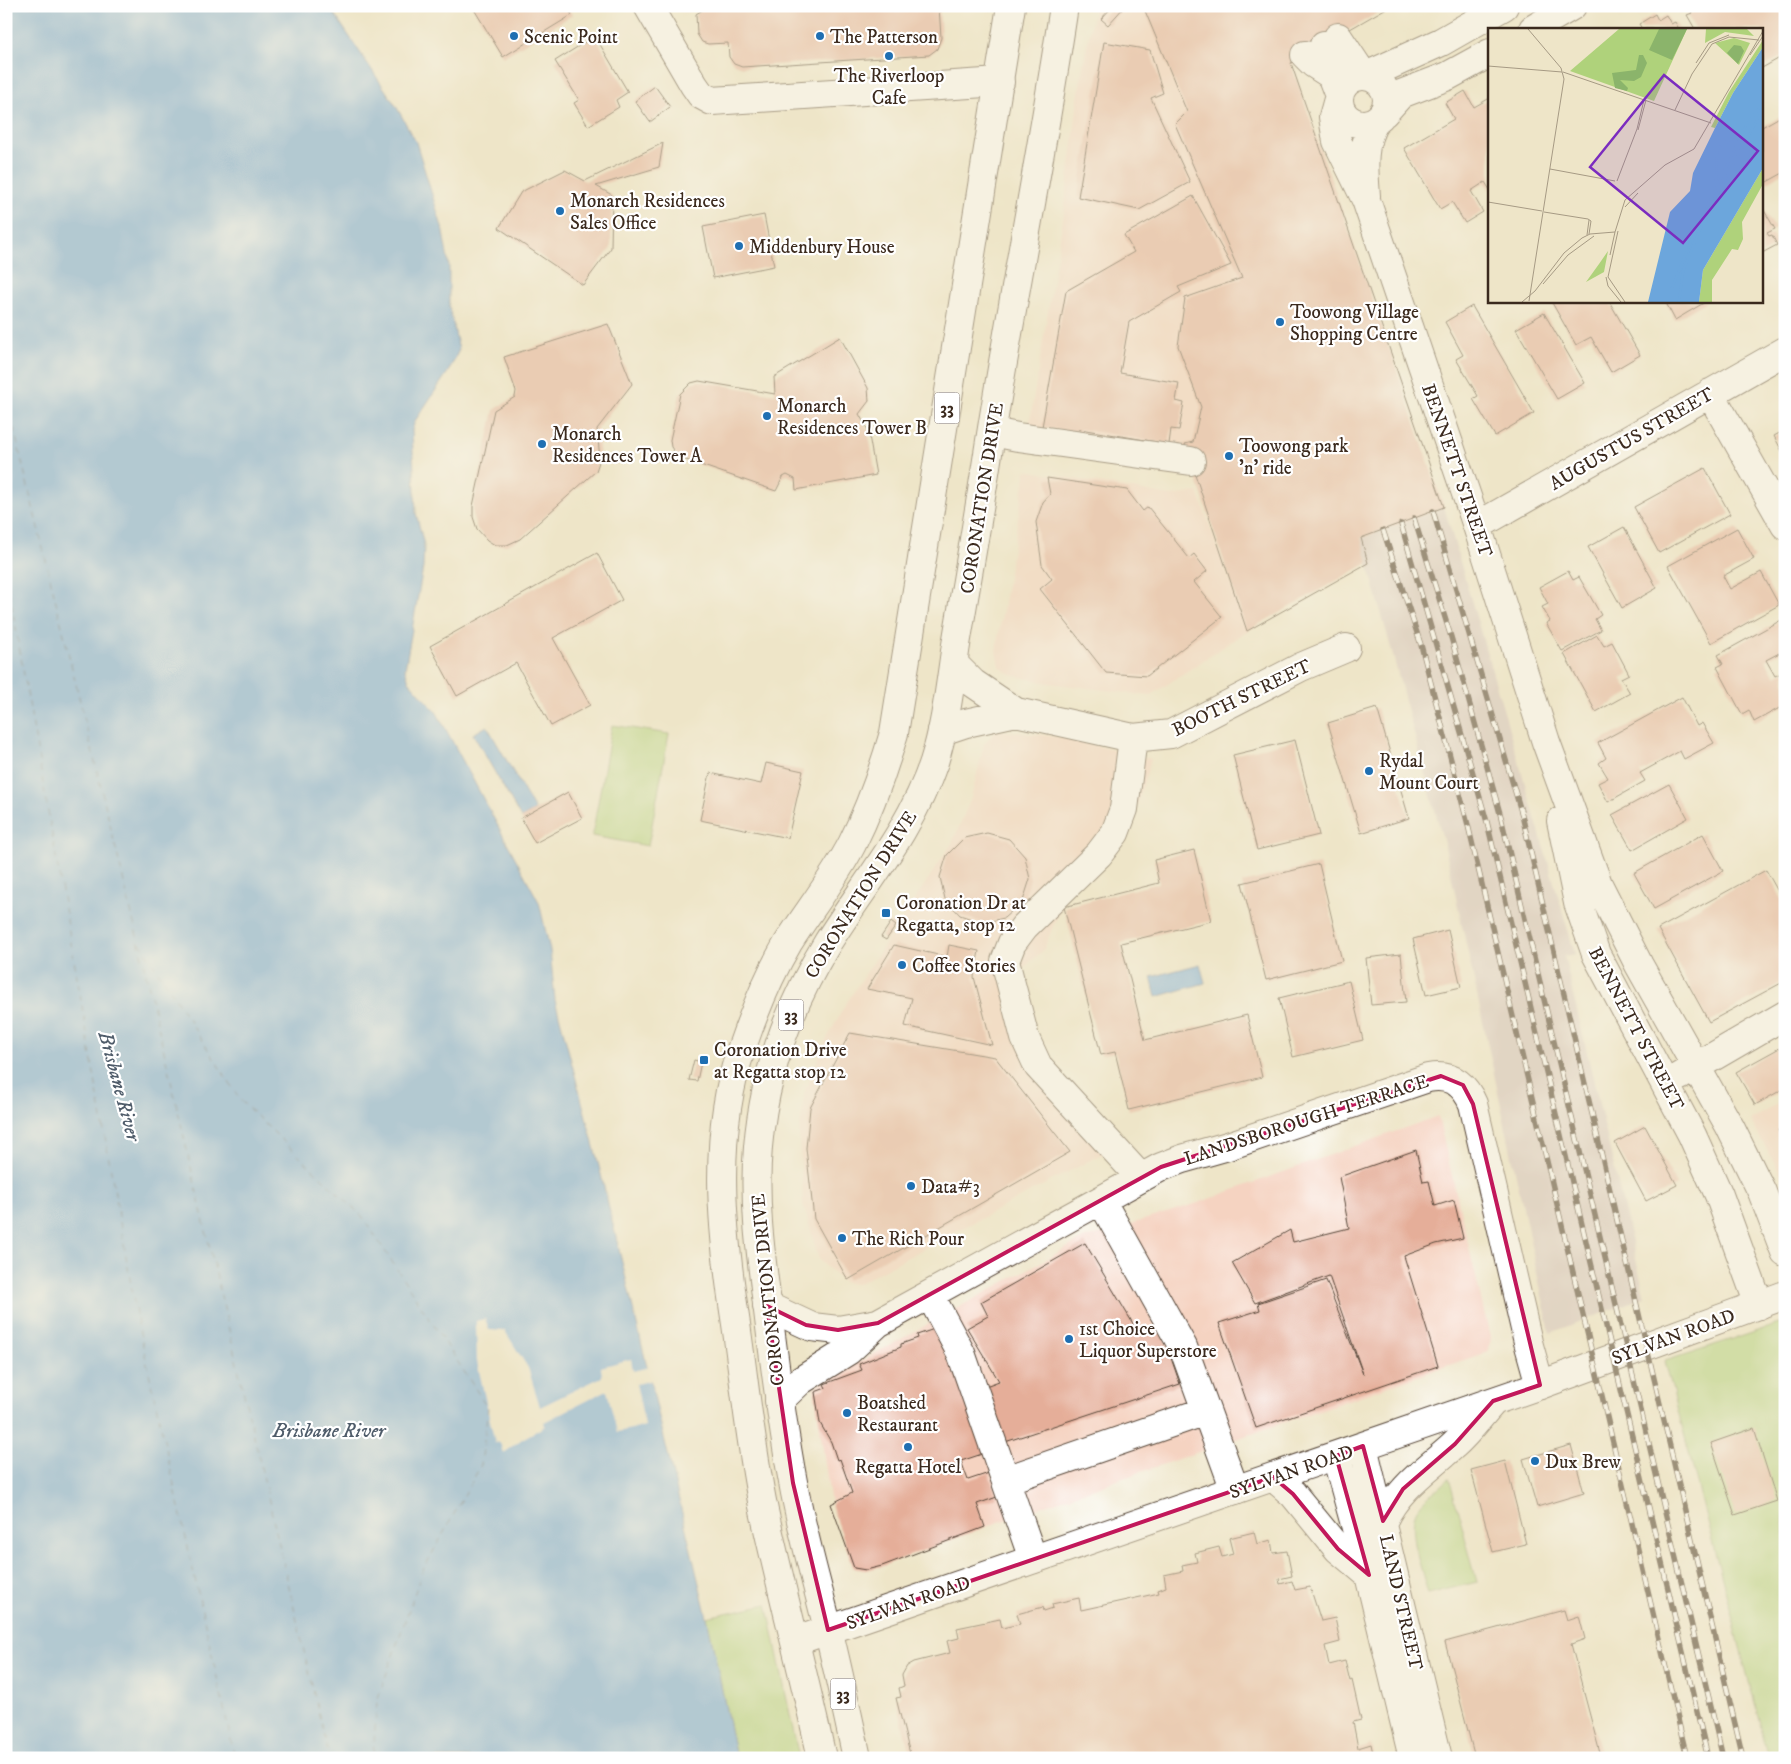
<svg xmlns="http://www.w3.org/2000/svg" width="1791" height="1764" font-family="'IM FELL DW Pica',serif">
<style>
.built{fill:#f5d3c1}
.industrial{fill:#d1c0bc}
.green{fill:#afd27b;stroke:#757e4c}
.water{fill:#6ca6dc;stroke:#54687d}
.pier{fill:#eee5c8}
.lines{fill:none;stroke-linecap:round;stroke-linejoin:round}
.ferry{stroke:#4f5c6a;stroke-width:1;stroke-dasharray:6 5;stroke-linecap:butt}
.building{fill:#e5ae99}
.minor-casing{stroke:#564638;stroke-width:30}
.major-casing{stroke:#564638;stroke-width:30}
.highway-casing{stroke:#564638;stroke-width:30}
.minor{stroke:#fff;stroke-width:28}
.major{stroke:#fff;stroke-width:28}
.highway{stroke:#fff;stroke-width:28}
.rail-casing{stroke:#3b2a1e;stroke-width:5.5}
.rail{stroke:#fff;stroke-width:4;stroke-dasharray:11;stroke-linecap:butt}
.marked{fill:none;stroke:#c2185b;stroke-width:4;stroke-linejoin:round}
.poi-dot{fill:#1f6fb2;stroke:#fff;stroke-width:2}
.labels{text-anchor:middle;stroke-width:4.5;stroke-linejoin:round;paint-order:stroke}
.shield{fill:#fff;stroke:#766a62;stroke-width:1}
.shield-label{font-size:18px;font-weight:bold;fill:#3b2a1e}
.poi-label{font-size:19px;fill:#3b2a1e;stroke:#fff;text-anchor:start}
.street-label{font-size:19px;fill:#3b2a1e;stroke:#fff}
.water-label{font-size:20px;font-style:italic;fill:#4f5c6a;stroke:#fff}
.inset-river{fill:none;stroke:#6ca6dc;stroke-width:2.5}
.inset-road{fill:none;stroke:#a69a84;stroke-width:1}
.view{fill:#7b2cbf;fill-opacity:0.15;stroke:#7b2cbf;stroke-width:2.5}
.inset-edge{fill:none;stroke:#3b2a1e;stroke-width:2.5}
</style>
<rect width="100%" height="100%" fill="#fff"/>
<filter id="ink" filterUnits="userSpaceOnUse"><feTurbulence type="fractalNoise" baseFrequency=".02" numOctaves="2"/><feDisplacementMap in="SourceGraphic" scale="10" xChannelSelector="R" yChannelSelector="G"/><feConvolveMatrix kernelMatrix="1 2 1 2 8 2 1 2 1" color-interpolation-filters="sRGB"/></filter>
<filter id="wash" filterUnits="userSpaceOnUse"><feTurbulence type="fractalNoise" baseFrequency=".0096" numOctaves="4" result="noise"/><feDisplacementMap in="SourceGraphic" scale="20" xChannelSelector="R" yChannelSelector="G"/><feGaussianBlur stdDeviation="1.12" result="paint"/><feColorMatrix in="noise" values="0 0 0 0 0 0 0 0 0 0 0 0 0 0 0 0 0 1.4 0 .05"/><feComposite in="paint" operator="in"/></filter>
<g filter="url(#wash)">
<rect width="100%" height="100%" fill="#eee5c8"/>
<path class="built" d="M1095,6H1143L1254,274L1185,298L1178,346L1201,407L1193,442L1186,444L1187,450L1029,427L1064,213L1081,76Z
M1026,470L1171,496L1198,492L1247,631L1150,696L1048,683L1015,676L1005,671L999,666L996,651Z
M997,730L1060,737L1151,759L1126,841L1069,887L1043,951L1012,978L1009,1013L1119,1145L857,1284L845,1283L819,1260L803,1203L799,1133L805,1091L824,1044L845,1005L952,843L971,799L984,744Z
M1785,1100V1181L1750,1120Z
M1438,1116L1491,1341L1487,1352L1031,1510L882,1566L866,1570L854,1568L831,1504L814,1387L1083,1239L1198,1203Z"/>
<path class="industrial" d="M1444,507L1575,954L1564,956L1645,1297L1550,1333L1446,851L1361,538Z"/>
<path class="green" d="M612,725L669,734L648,846L592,836Z
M1785,1322V1758H1769L1665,1361Z
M1449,1478L1477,1582L1428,1594C1423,1573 1407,1532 1416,1511C1421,1501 1441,1486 1449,1478Z
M767,1604L799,1758H736L707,1617Z"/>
<path class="water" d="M6,6H329L396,106L416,142L442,227L449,266V306L459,350L448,372L415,421L412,430L416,513L424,545L423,568L405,669L409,681L437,713L539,902L550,950L555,1000L598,1162L707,1617L736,1758H6Z
M487,726L535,810L521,818L473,734Z
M1200,964L1205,983L1156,997L1151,977Z"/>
<path class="pier" d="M485,1319L489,1330L505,1331L528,1368L540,1407L602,1377L601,1367L631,1359L633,1371L650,1367L653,1380L636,1384L645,1426L617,1432L607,1390L544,1422L545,1426L522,1439L503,1453L500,1442L495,1443L477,1361L476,1321Z"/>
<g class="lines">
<path class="ferry" d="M6,396L138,940L329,1758
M6,572L137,1319L235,1758
M140,943L241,1101L362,1216L488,1408L481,1465L422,1572L377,1701L373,1758"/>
</g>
<g id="blocks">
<path class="building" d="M472,6H567L572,15L503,57Z
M709,6H829L830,11L883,6H939L941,38L937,49L929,55L742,67L734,64L729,57L728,43L708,44L702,42L697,34L696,14Z
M1113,6H1125L1108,25L1101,19Z
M1143,6H1390L1291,63L1444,507L1361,538L1368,563L1247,631L1185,444L1193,442L1201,407L1178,346L1185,298L1242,278L1175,124L1187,112Z
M1688,6H1717L1719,10L1725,6H1780L1785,14L1783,19L1785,23V55L1762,68V29H1695L1687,15L1692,13Z
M1655,14L1658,20L1666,15L1671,24L1675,22L1679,29H1642L1639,24Z
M595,36L628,92L616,100L619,107L588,126L574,103L579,100L555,61Z
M1104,42L1150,50L1163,93L1151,98L1190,182L1139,210L1078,197Z
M655,86L670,107L650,122L635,101Z
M1465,91L1474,107L1490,98V190L1485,182L1471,191L1483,212L1465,223L1452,202L1440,209L1404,148L1454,119L1445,103Z
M1785,114V172L1765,183L1762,179V127Z
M663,143L659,167L596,186L612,195L611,248L583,285L499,228L521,192L565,170L585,181Z
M1193,196L1231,265L1178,287L1181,292L1129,322L1120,373L1179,383L1176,401L1184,403L1179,430L1171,429L1169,444L1080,429L1079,433L1042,427L1066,291L1134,252L1124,235Z
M1762,207L1775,229L1767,233L1769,236L1772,235L1777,245L1762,253Z
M764,215L774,266L713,278L703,227Z
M1551,301H1609L1640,355L1611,372L1591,337L1576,345Z
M1665,301H1707L1675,320Z
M1472,306L1534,413L1495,436L1473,399L1478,396L1456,359L1463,355L1445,322Z
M1544,313L1585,383L1557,399L1516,329Z
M608,324L632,384L597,429L600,459L596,471L520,539L507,545H495L487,540L477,529L473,517V506L494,410L515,397L516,391L504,357Z
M840,337L868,388L869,401L859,414L868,430L876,475L796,490L795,479L787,475L783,477L776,491L686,460L676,454L671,447L670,440L680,394L691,383L699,381L775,394L774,377Z
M1785,430V457L1774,436Z
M1705,468L1730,514L1659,553L1634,507Z
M1047,478L1127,490L1143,511L1148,507L1189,558L1194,554L1207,571L1194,582L1222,617L1147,676L1106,673L1040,589L1052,579L1042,565L1036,522L1043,502L1050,494Z
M1624,527L1657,588L1622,608L1588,547Z
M1737,528L1754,559L1723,576L1730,589L1761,572L1779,605L1711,643L1668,566Z
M597,553L622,600L553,638L590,705L551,726L516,663L457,696L430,646Z
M1568,571L1573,580L1579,577L1601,615L1595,619L1601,630L1562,651L1546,623L1550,621L1542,607L1548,604L1539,587Z
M1785,618V650L1766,660L1775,676L1785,671V705L1754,722L1749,710L1742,714L1717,667L1723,664L1718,655Z
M1597,635L1604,646L1612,642L1629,674L1621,678L1630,693L1596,712L1564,654Z
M1682,697L1697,726L1702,723L1714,743L1684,759L1680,751L1640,773L1645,781L1608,802L1598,783L1608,778L1599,763L1606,758L1598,743Z
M1377,708L1409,818L1361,833L1328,723Z
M1295,740L1319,835L1257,850L1233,755Z
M766,763L803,771L788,838L700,820L710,773L761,784Z
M1669,784L1688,818L1632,850L1612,815Z
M568,792L582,818L535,843L521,818Z
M987,833L1009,839L1025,857L1030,879L1023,901L1004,918L983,923L960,915L945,899L940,877L947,855L964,838Z
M1703,834L1723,871L1654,909L1634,873Z
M1194,850L1211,921L1121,943L1145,1040L1247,1015L1262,1077L1129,1110L1115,1052L1101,1055L1064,907L1159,883L1154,860Z
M1319,864L1342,961L1266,980L1242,883Z
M1766,870L1785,904V981L1709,1022L1658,929Z
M891,922L896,926L886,940L881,937Z
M1448,930L1461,987L1426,995L1413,939Z
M894,945L947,957L949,945L979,951L974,977L992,1045L905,1026L912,998L867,989Z
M1401,954L1406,1002L1371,1005L1366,958Z
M1349,981L1363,1040L1293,1057L1279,998Z
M850,1033L995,1057L1070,1152L848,1280L814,1219L806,1148L810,1108Z
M1785,1045V1088L1755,1105L1736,1072Z
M694,1060L701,1062L697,1081L689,1080Z
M1645,1126L1677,1185L1646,1201L1615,1143Z
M1785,1126V1143L1778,1130Z
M1416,1150L1423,1182L1429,1181L1435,1206L1454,1200L1463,1238L1436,1244L1404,1256L1438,1366L1256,1428L1219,1323L1260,1310L1258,1303L1326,1280L1363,1374L1329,1276L1255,1303L1232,1263L1290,1230L1293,1242L1349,1228L1339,1177Z
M1085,1243L1138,1332L1160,1326L1180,1384L1002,1443L983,1387L999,1381L967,1328L988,1316L981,1302Z
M940,1327L985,1453L961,1461L968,1480L989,1473L997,1497L977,1504L985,1527L882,1566L866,1570L854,1568L831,1504L852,1493L840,1459L837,1460L831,1442L820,1423L815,1392L826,1388L824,1384L862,1370L859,1364L901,1347V1344L918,1338L917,1335Z
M1754,1428L1777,1501L1735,1515L1711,1443Z
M1571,1445L1584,1493L1537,1507L1523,1459Z
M1505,1461L1526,1544L1493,1552L1471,1470Z
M1254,1532L1257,1544L1271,1540L1273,1553L1287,1551L1292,1576L1279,1579L1280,1584L1292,1581L1295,1590L1310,1587L1321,1621L1335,1618L1340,1642L1325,1646L1329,1665L1345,1661L1350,1681L1352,1680L1361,1720L1353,1722L1358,1748L1371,1744L1374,1758H911L896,1698L901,1697L899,1688L904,1686L902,1675L907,1666L914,1662L950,1653L947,1641L959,1638L957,1628L1000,1619L1002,1628L1020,1624L1017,1614L1043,1607L1044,1611L1053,1608L1052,1604L1079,1598L1081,1610L1159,1593L1158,1590L1166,1587L1164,1575L1183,1571L1182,1565L1197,1562L1195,1553L1219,1547L1222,1557L1233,1554L1229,1538Z
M1564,1610L1567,1620L1579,1616L1585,1639L1571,1644L1601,1757L1475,1758L1445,1642Z"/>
</g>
</g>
<g filter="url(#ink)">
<use href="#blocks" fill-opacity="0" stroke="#564638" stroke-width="1"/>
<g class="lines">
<g class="minor-casing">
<path id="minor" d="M648,6L694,85L701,95L712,101L1000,82
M1533,29L1572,6
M1338,37L1364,76
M1324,45L1330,60L1331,75L1339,96
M1305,55L1314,64L1331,75
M1339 100a24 24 0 1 1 48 0a24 24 0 1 1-48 0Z
M1366,76L1441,42L1504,6
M1338,99L1333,117L1337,141L1366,200L1477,526L1546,742L1598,884L1639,965L1730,1127L1762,1192L1785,1252
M1384,113L1401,94L1448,76L1490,53
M1366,196C1364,170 1361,142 1376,120
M1710,393L1785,525
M992,432L1018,437L1191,461
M1477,526L1785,351
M954,664L973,683L1016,712L1133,738L1171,734L1301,667L1346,648
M942,731L966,723L1016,712
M1133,738L1124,809L1115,833L1099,854L1024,927L1012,943L1005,961L1025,1038L1038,1066L1141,1178
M1561,821L1578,903L1596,954L1692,1135L1719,1195L1759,1305
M1680,1076L1785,1015
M1101,1200L1183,1347L1235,1490
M930,1295L961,1353L1033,1559
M767,1306L812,1327L838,1330L878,1323
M779,1401L800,1381L848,1351L878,1323L1161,1167L1182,1159L1228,1146L1428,1078C1451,1074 1464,1083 1473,1104L1528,1342L1540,1385
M1006,1480L1206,1411"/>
</g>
<g class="major-casing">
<path id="major" d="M1363,1446L1438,1758
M1336,1456L1369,1575L1413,1758
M1273,1477L1293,1494L1338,1549L1369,1575
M1383,1521C1399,1487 1428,1469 1454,1445C1468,1433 1480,1416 1493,1402
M796,1641L1540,1385L1785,1295"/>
</g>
<g class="highway-casing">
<path id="highway" d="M822,1758C804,1675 782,1593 764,1511C751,1449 745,1387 736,1324C722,1234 711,1135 742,1047C754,1012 769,975 788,943C809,910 834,879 852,844C870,808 883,771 894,733L1011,6
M857,1758C848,1716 839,1674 829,1633C817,1583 802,1533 793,1482C782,1425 775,1368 768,1311C761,1256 753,1202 758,1147C764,1074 790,1004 828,942C866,882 911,830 934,762C946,724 950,684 956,645C967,579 979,513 989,447C1012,300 1042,154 1064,6"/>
</g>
<use href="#minor" class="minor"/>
<use href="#major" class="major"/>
<use href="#highway" class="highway"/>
<g class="rail-casing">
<path id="rail" d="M1433,511L1522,815L1743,1758
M1414,518L1451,637L1501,817L1723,1758
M1401,524L1487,822L1708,1758
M1383,530L1421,645L1468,825L1687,1758"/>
</g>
<use href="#rail" class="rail"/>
</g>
</g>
<path d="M0 0H1791V1764H0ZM1441,1076L1463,1085L1473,1104L1540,1385L1493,1401L1455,1444L1403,1489L1383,1521L1363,1446L1336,1456L1369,1575L1338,1549L1293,1494L1273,1477L828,1630L793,1483L767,1306L806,1325L838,1330L878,1323L1161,1167Z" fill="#eee5c8" fill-opacity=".55" fill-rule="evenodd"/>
<path class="marked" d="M1441,1076L1463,1085L1473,1104L1540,1385L1493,1401L1455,1444L1403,1489L1383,1521L1363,1446L1336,1456L1369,1575L1338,1549L1293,1494L1273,1477L828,1630L793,1483L767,1306L806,1325L838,1330L878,1323L1161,1167Z"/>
<g class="poi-dot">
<circle cx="514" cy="36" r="5"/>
<circle cx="820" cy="36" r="5"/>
<circle cx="889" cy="56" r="5"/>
<circle cx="560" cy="211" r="5"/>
<circle cx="739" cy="246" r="5"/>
<circle cx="1280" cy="322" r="5"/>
<circle cx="767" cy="416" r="5"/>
<circle cx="542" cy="444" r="5"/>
<circle cx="1229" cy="456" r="5"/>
<circle cx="1369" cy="771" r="5"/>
<rect x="881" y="908" width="10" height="10" rx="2.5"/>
<circle cx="902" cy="965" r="5"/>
<rect x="699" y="1055" width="10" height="10" rx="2.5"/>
<circle cx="911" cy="1186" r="5"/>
<circle cx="842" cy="1238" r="5"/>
<circle cx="1069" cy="1339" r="5"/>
<circle cx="847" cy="1413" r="5"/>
<circle cx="908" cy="1447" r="5"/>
<circle cx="1535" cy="1461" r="5"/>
</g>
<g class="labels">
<g class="shield">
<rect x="934.5" y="392.5" width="25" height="31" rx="4"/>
<rect x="778.5" y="999.5" width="25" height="31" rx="4"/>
<rect x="830.5" y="1678.5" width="25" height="31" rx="4"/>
</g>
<g class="shield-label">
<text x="947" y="414">33</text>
<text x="791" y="1021">33</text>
<text x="843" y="1700">33</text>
</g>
<g class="poi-label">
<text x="524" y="43">Scenic Point</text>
<text x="830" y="43">The Patterson</text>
<text x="889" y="82" text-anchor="middle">The Riverloop<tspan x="889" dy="22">Cafe</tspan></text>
<text x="570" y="207">Monarch Residences<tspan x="570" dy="22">Sales Office</tspan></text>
<text x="749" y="253">Middenbury House</text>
<text x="1290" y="318">Toowong Village<tspan x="1290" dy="22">Shopping Centre</tspan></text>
<text x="777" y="412">Monarch<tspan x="777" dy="22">Residences Tower B</tspan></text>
<text x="552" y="440">Monarch<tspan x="552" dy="22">Residences Tower A</tspan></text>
<text x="1239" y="452">Toowong park<tspan x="1239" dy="22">'n' ride</tspan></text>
<text x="1379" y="767">Rydal<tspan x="1379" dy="22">Mount Court</tspan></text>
<text x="896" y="909">Coronation Dr at<tspan x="896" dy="22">Regatta, stop 12</tspan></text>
<text x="912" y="972">Coffee Stories</text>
<text x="714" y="1056">Coronation Drive<tspan x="714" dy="22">at Regatta stop 12</tspan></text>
<text x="921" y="1193">Data#3</text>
<text x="852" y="1245">The Rich Pour</text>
<text x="1079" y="1335">1st Choice<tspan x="1079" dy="22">Liquor Superstore</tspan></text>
<text x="857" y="1409">Boatshed<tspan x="857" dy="22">Restaurant</tspan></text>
<text x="1545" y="1468">Dux Brew</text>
<text x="908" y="1473" text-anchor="middle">Regatta Hotel</text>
</g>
<g class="street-label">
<text transform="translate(1631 438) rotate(-30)" y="7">AUGUSTUS STREET</text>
<text transform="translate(1458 470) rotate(71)" y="7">BENNETT STREET</text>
<text transform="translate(981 498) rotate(-81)" y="7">CORONATION DRIVE</text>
<text transform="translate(1241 697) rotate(-26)" y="7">BOOTH STREET</text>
<text transform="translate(860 894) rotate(-58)" y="7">CORONATION DRIVE</text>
<text transform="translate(1637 1028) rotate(62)" y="7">BENNETT STREET</text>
<text transform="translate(1306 1119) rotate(-18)" y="7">LANDSBOROUGH TERRACE</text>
<text transform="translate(767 1290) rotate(-96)" y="7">CORONATION DRIVE</text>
<text transform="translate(1673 1336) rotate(-20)" y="7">SYLVAN ROAD</text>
<text transform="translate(1291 1471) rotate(-19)" y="7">SYLVAN ROAD</text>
<text transform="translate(908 1602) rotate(-19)" y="7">SYLVAN ROAD</text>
<text transform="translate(1402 1602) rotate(77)" y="7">LAND STREET</text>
</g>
<g class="water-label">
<text transform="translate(120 1086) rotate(75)" y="7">Brisbane River</text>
<text x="329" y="1437">Brisbane River</text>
</g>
</g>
<g transform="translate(1488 28)">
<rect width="275" height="275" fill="#eee5c8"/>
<path d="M131,1H199L166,73L82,43ZM218,1H259L266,8L237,4L217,15ZM246,10L262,15L251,37L227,15ZM275,12V19L245,65L227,100L223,99L241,64ZM275,140V156L254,194L255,211L250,222L244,221L224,252V274H211L215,242ZM120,223L116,244L98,254L111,236Z" fill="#afd27b"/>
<path d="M171,1H199L184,32L161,22ZM246,17L253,18L256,23L250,36L239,25ZM151,27H155L159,35L153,49L146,53L132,52L140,60L139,63L127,60L124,45L148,42Z" fill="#8bb46b"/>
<path d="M275,19V140L215,242L211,274H160L182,184L202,163L205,145L227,100L245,65Z" fill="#6ca6dc"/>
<path class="inset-river" d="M257,99L275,75M228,157L229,121L255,102M184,274V260L205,208L257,100M191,274L195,243L218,187L275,81"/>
<path class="inset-road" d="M40,1L73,40L76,51L41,273M262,27L275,8M208,35L221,15L241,7M0,38L74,44M75,44L223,95M187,82L204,46L224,16L241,9L271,12M150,102L158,72M62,141L127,153M129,153L149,101L156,72M0,174L54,183M137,179L150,165M56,184L100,191L103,193L101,206M130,203L120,249L137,274M99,207L101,192M122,227L127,204M118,249L120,258L133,274M55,256L80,227L106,208M34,274L47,263L76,225L94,210L102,206L127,204L137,172L177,137L206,121L275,3"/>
<path class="view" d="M176,47L270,123L195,215L102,139Z"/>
<rect width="275" height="275" class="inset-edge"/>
</g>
<rect width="1791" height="1764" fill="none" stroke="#fff" stroke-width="25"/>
</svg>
